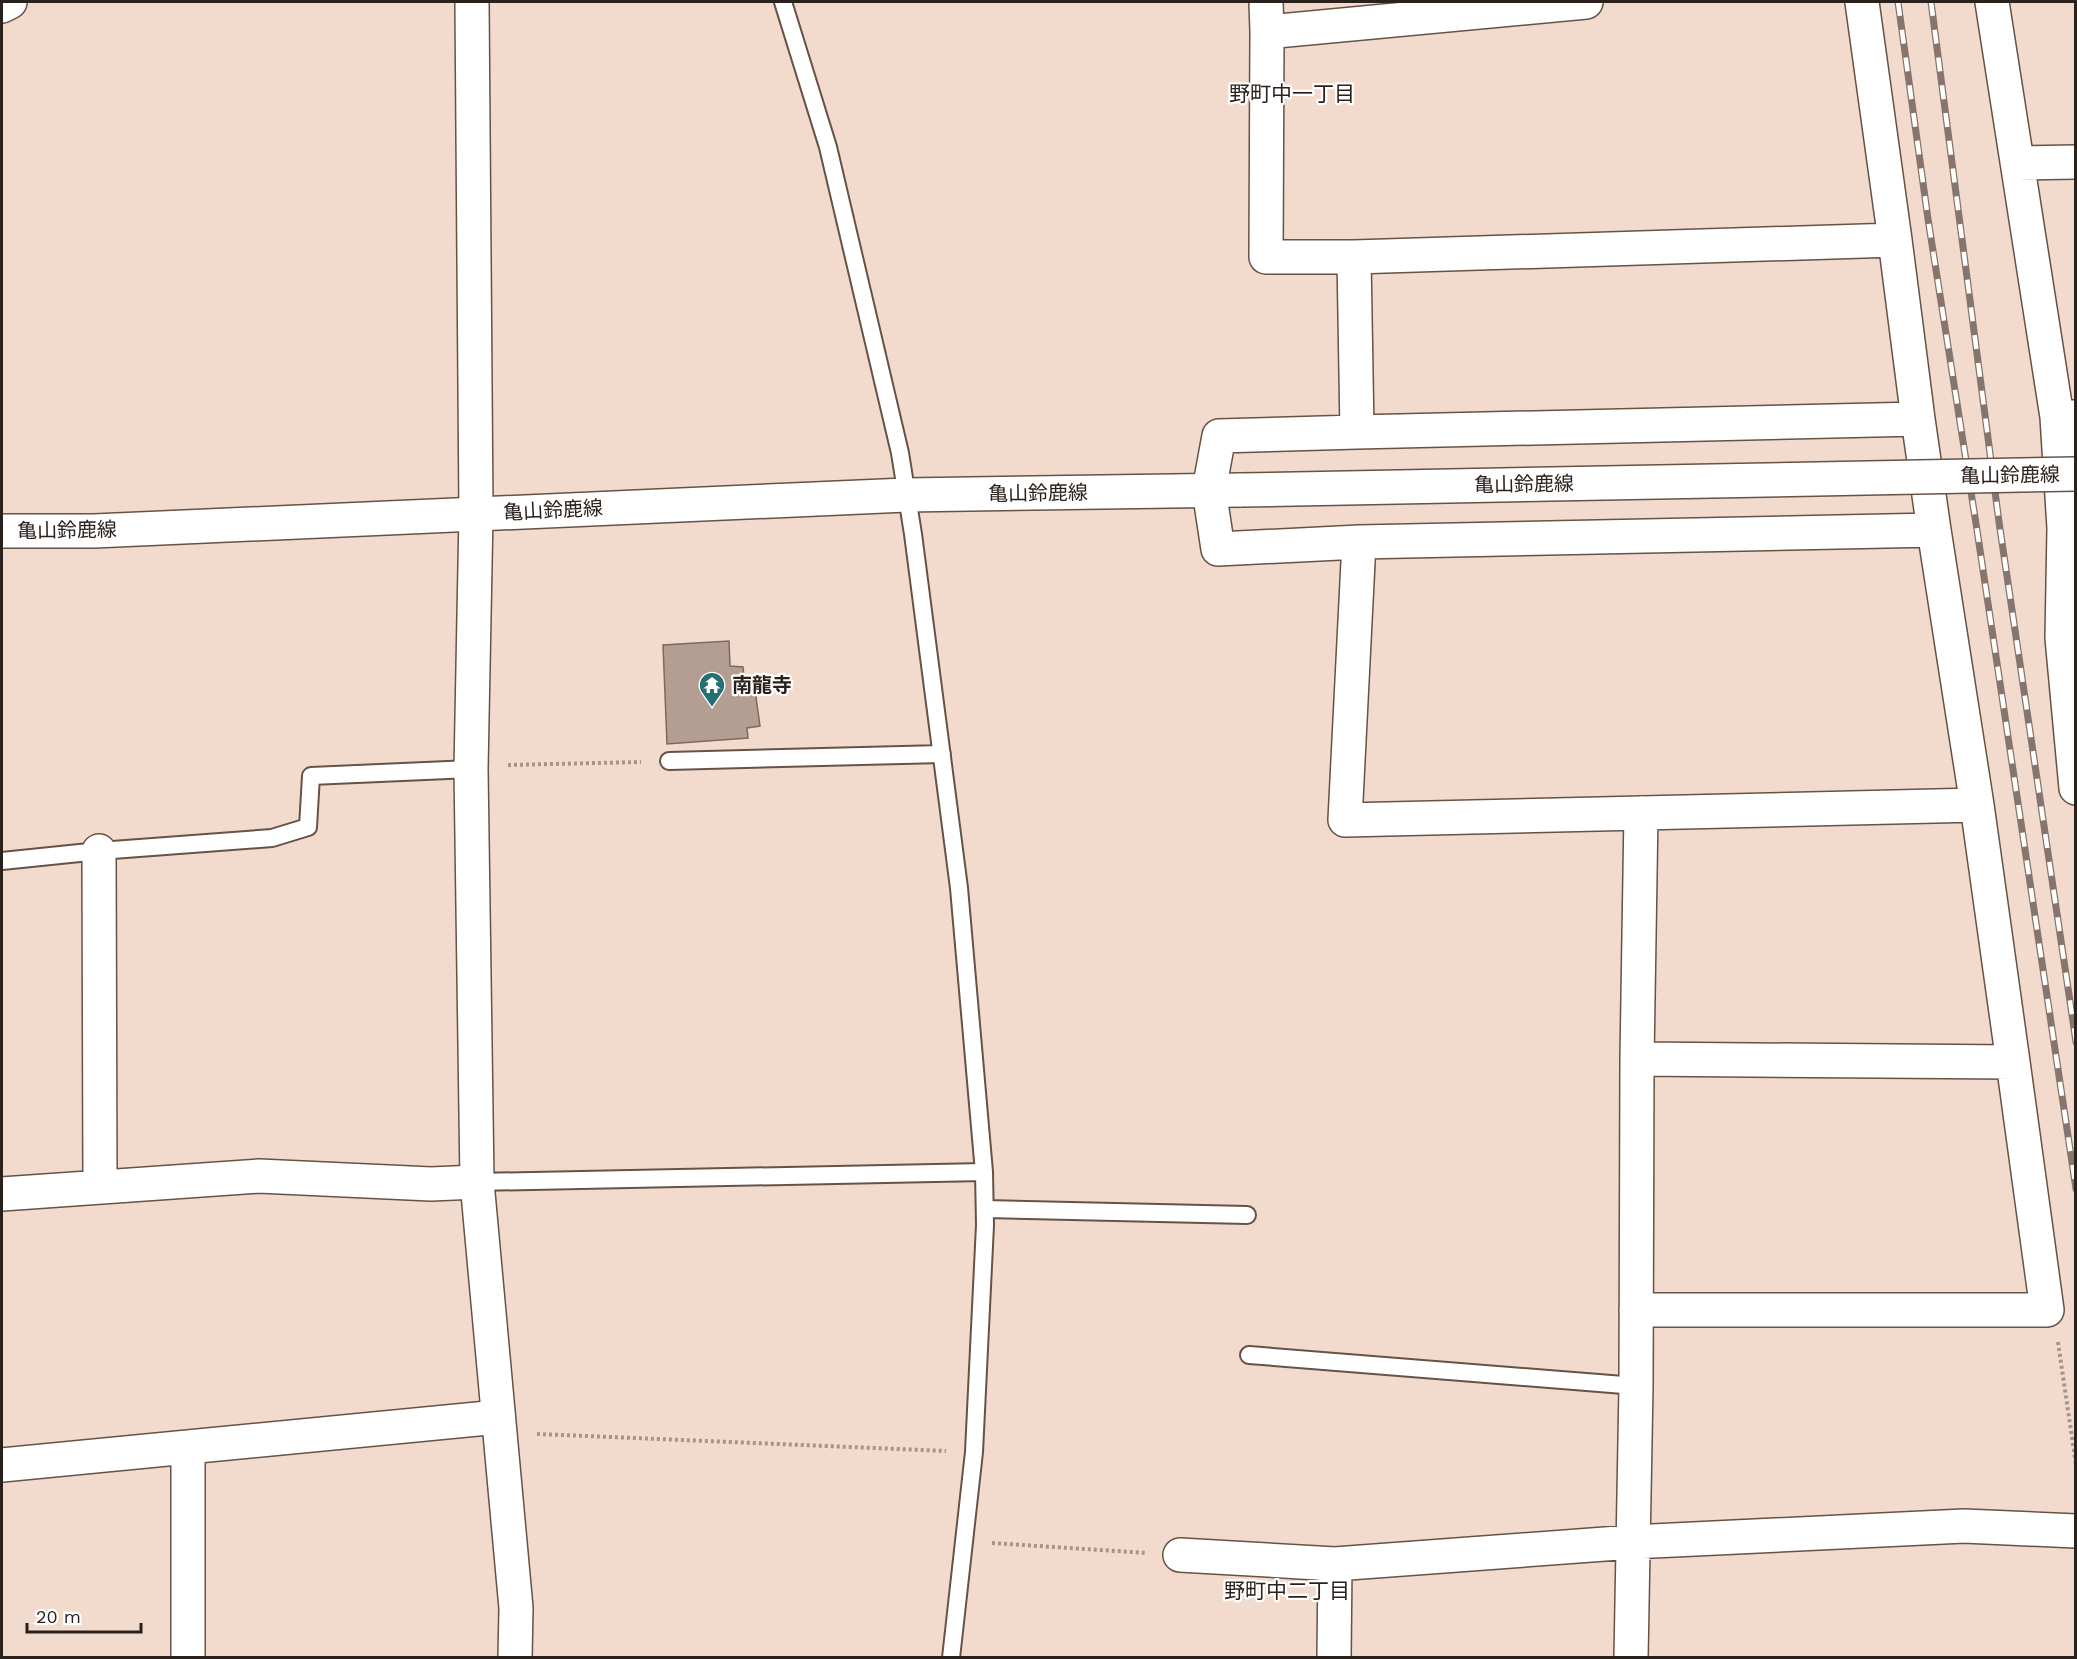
<svg xmlns="http://www.w3.org/2000/svg" width="2077" height="1659" font-family="'Work Sans','Noto Sans JP',sans-serif">
<style>
.building{fill:#b49e92;stroke:#7e695e;stroke-width:1.5}
.lines{fill:none;stroke-linecap:round;stroke-linejoin:round}
.service-casing{stroke:#665247;stroke-width:20}
.minor-casing{stroke:#665247;stroke-width:36}
.tertiary-casing{stroke:#665247;stroke-width:36}
.primary-casing{stroke:#665247;stroke-width:36}
.path{stroke:#a6938a;stroke-width:4;stroke-dasharray:3 3;stroke-linecap:butt}
.service{stroke:#fff;stroke-width:16}
.minor{stroke:#fff;stroke-width:33}
.tertiary{stroke:#fff;stroke-width:33}
.primary{stroke:#fff;stroke-width:33}
.rail-casing{stroke:#85756d;stroke-width:7}
.rail{stroke:#fff;stroke-width:4.5;stroke-dasharray:14;stroke-linecap:butt}
.primary-bridge-casing{stroke:#665247;stroke-width:36;stroke-linecap:butt}
.primary-bridge{stroke:#fff;stroke-width:33}
.labels{text-anchor:middle;stroke-width:4.5;stroke-linejoin:round;paint-order:stroke}
.street-label{font-size:20px;fill:#2a211d;stroke:#fff}
.poi-label{font-size:20px;font-weight:bold;fill:#2a211d;stroke:#fff;text-anchor:start}
.neighbourhood-label{font-size:21px;fill:#2a211d;stroke:#fff}
</style>
<rect width="100%" height="100%" fill="#f2dacd"/>
<path class="building" d="M729,641L730,666L743,667L745,688L755,690L760,726L747,728L748,738L667,744L663,645Z"/>
<g class="lines">
<g class="service-casing">
<path id="service" d="M783,2L828,147L900,453L913,534L959,888L984,1172L985,1225L974,1452L951,1658
M669,761L942,754
M2,861L99,851L272,838L308,827L311,776L471,769
M477,1182L984,1172
M985,1209L1247,1215
M1249,1355L1636,1386"/>
</g>
<g class="minor-casing">
<path id="minor" d="M1266,2L1267,32L1266,257H1354
M1862,2L1895,240
M1992,2L2057,417H2076
M2,6L10,2
M1267,32L1586,2
M2018,163L2076,162
M2057,417L2064,528
M1918,419L1934,530
M1357,432L1918,419L1895,240L1354,257L1357,432L1219,436L1209,490L1218,549L1359,542L1934,530L1977,805L2013,1062
M2076,528H2064L2062,638L2076,788
M1359,542L1345,820L1977,805
M99,851L100,1186
M1637,1059L1641,813
M2,1194L259,1176L431,1184L477,1182
M188,1447V1658
M2,1465L498,1417
M1180,1555L1335,1564
M1334,1658L1335,1564L1632,1542L1964,1526L2076,1531
M1631,1658L1636,1386L1637,1059L2013,1062L2047,1310H1636"/>
</g>
<g class="tertiary-casing">
<path id="tertiary" d="M472,2L476,514L471,769L477,1182L516,1608L515,1658"/>
</g>
<g class="primary-casing">
<path id="primary" d="M2,531H94L906,495L1241,490"/>
</g>
<path class="path" d="M508,765L641,762
M2058,1342L2076,1465
M537,1434L946,1451
M992,1543L1147,1553"/>
<use href="#service" class="service"/>
<use href="#minor" class="minor"/>
<use href="#tertiary" class="tertiary"/>
<use href="#primary" class="primary"/>
<g class="rail-casing">
<path id="rail" d="M1898,2L1928,219L1977,530L2076,1189
M1931,2L1999,522L2076,1042"/>
</g>
<use href="#rail" class="rail"/>
<g class="primary-bridge-casing">
<path id="primary-bridge" d="M1241,490L2076,474"/>
</g>
<use href="#primary-bridge" class="primary-bridge"/>
</g>
<defs>
<g id="temple-pin" transform="scale(1.35)"><path d="M0 17L-7.5 6A9.5 9.5 0 1 1 7.5 6Z" fill="#257073" stroke="#fff"/><path d="M0-6L5-2H3V0L6.5 2.5H4V6H1.5V3h-3V6H-4V2.5H-6.5L-3 0V-2H-5Z" fill="#fff"/></g>
</defs>
<g fill-rule="evenodd">
<use href="#temple-pin" x="712" y="685"/>
</g>
<g class="labels">
<g class="street-label">
<text transform="translate(2010 475) rotate(-1)" y="7">亀山鈴鹿線</text>
<text transform="translate(1524 484) rotate(-1)" y="7">亀山鈴鹿線</text>
<text transform="translate(1038 493) rotate(-1)" y="7">亀山鈴鹿線</text>
<text transform="translate(553 510) rotate(-3)" y="7">亀山鈴鹿線</text>
<text transform="translate(67 530) rotate(-1)" y="7">亀山鈴鹿線</text>
</g>
<g class="poi-label">
<text x="732" y="692">南龍寺</text>
</g>
<g class="neighbourhood-label">
<text x="1292" y="101">野町中一丁目</text>
<text x="1287" y="1598">野町中二丁目</text>
</g>
</g>
<rect width="2077" height="1659" fill="none" stroke="#2a211d" stroke-width="6"/>
<path d="M27 1623v9h114v-9" fill="none" stroke="#2a211d" stroke-width="3"/>
<text x="36" y="1623" font-size="18" fill="#2a211d" stroke="#ffffff" stroke-width="4.5" paint-order="stroke">20 m</text>
</svg>
